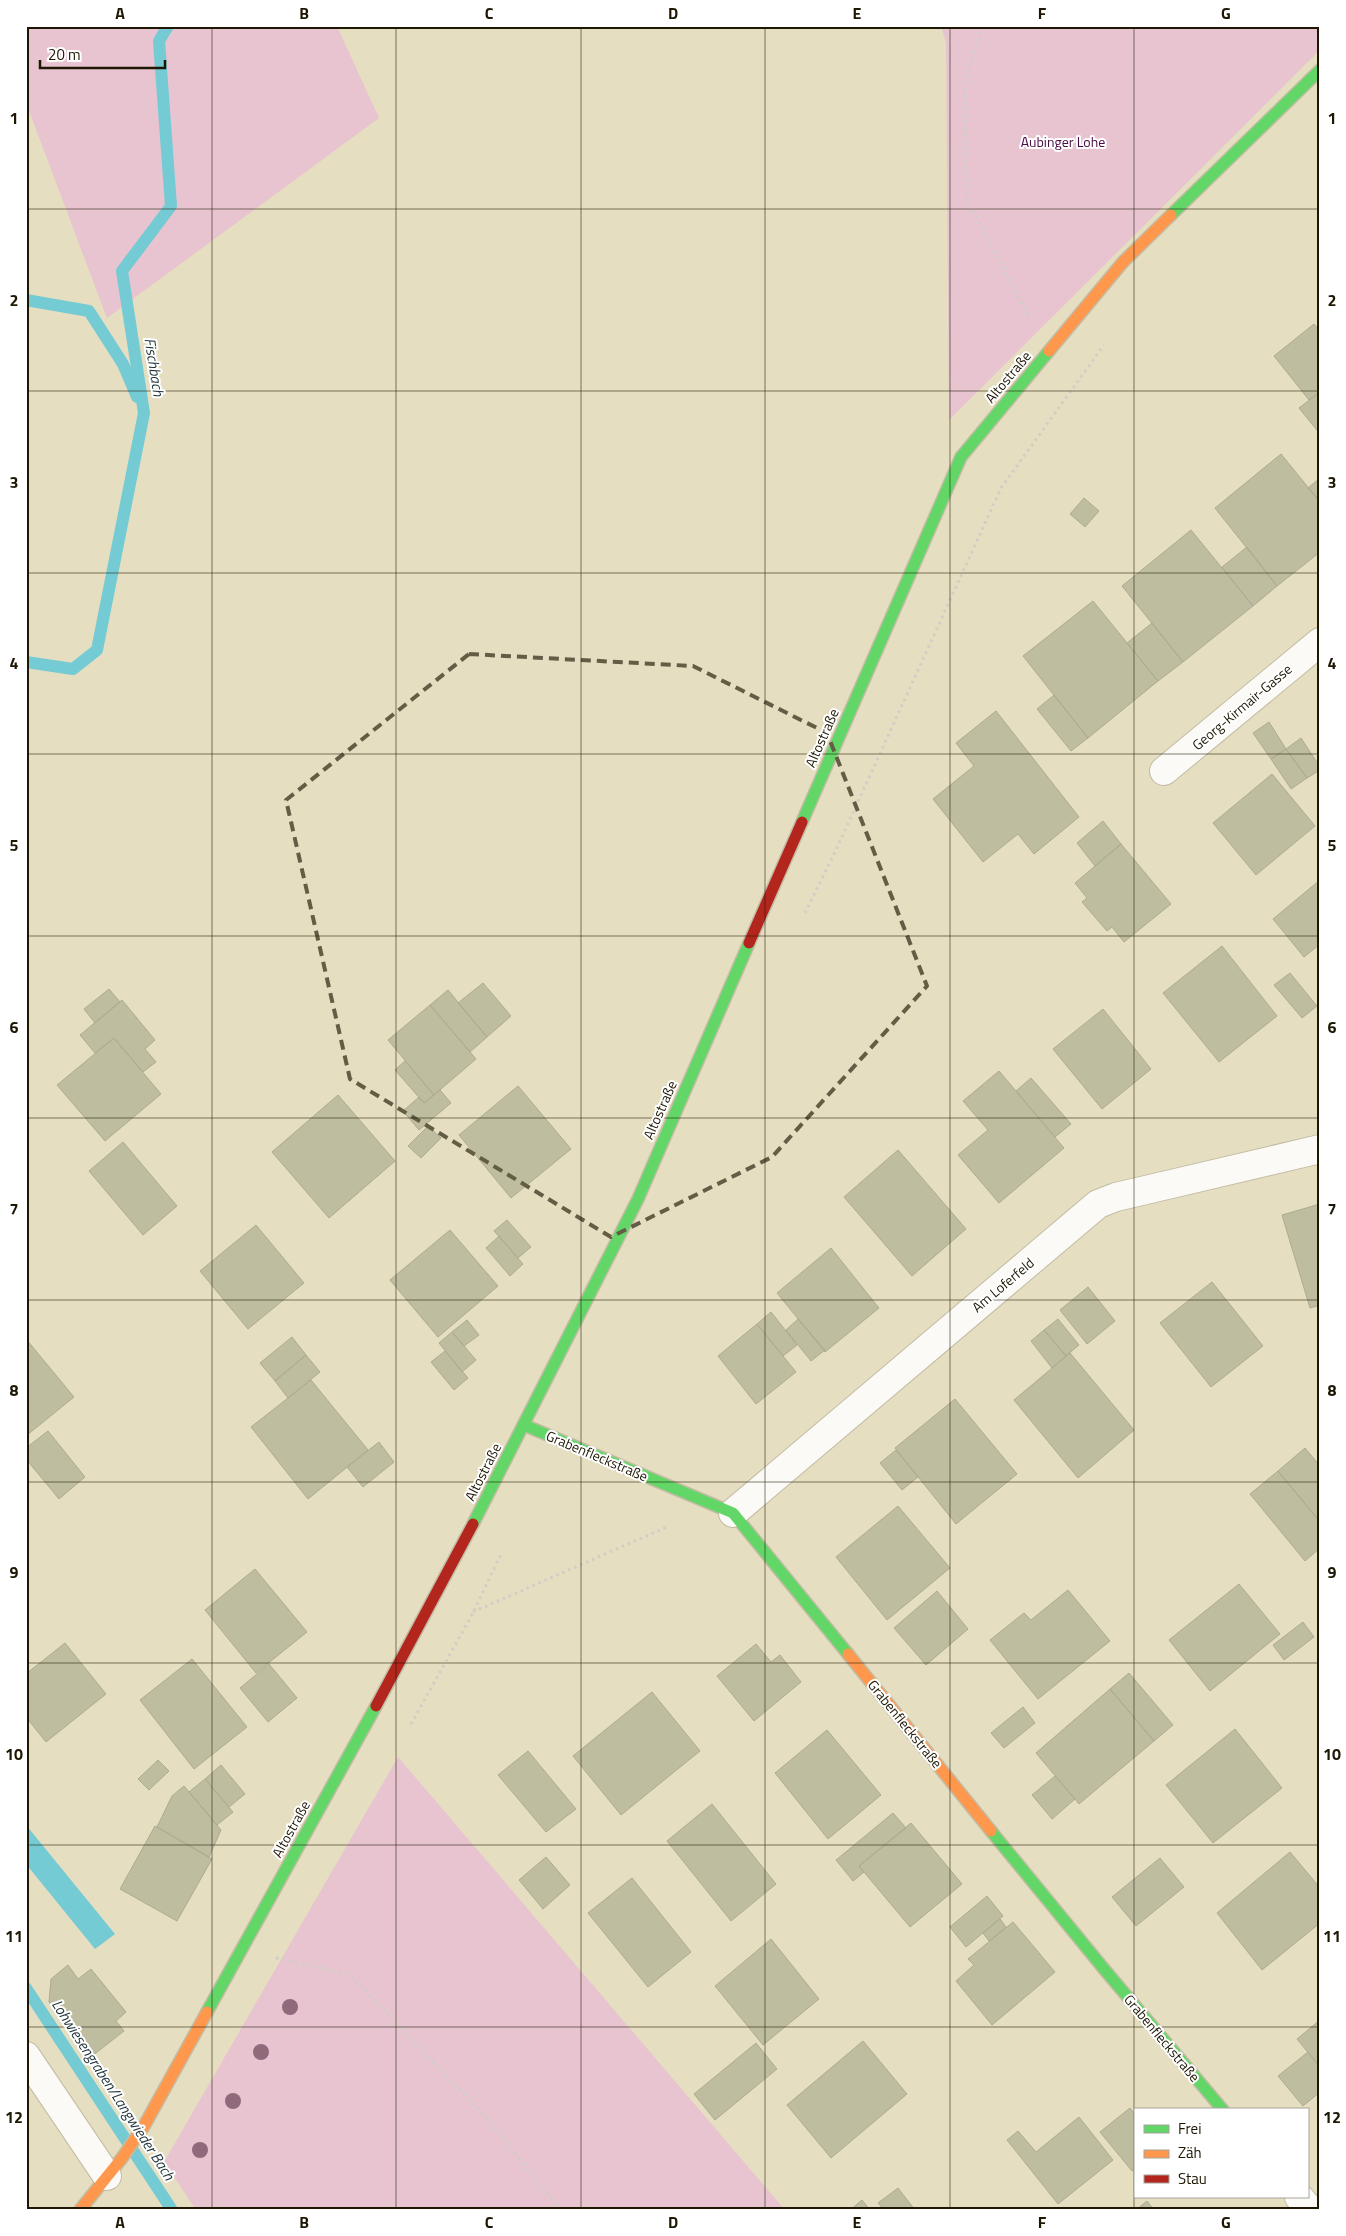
<svg xmlns="http://www.w3.org/2000/svg" width="1346" height="2236" font-family="'Titillium Web',sans-serif">
<style>
.green{fill:#e7c4cf}
.water{fill:#75cbd4}
.lines{fill:none;stroke-linecap:round;stroke-linejoin:round}
.stream{stroke:#75cbd4;stroke-width:12}
.building{fill:#bfbd9f;stroke:#adaa93}
.street-casing{stroke:#c2bca4;stroke-width:30}
.fast-casing{stroke:#c2bca4;stroke-width:14}
.slow-casing{stroke:#c2bca4;stroke-width:14}
.jam-casing{stroke:#c2bca4;stroke-width:14}
.path{stroke:#d0cec5;stroke-width:3;stroke-dasharray:2.5 4;stroke-linecap:butt}
.street{stroke:#fbfaf6;stroke-width:28}
.fast{stroke:#63d668;stroke-width:11}
.slow{stroke:#ff974d;stroke-width:11}
.jam{stroke:#b3261e;stroke-width:11}
.tree{fill:#90697b}
.marked{fill:none;stroke:#635d45;stroke-width:4;stroke-dasharray:10 6;stroke-linejoin:round}
.grid{fill:none;stroke:#1d1703;stroke-width:1;stroke-opacity:0.55}
.labels{text-anchor:middle;stroke-width:4;stroke-linejoin:round;paint-order:stroke}
.park-label{font-size:14px;fill:#4a0a42;stroke:#fff}
.street-label{font-size:14px;fill:#1d1703;stroke:#fff}
.water-label{font-size:15px;font-style:italic;fill:#1e3338;stroke:#fff}
.neatline{fill:none;stroke:#1d1703;stroke-width:2}
.grid-label{font-size:16px;text-anchor:middle;font-weight:bold;fill:#1d1703}
</style>
<rect width="100%" height="100%" fill="#e6dec0"/>
<path class="green" d="M26,26H337L379,118L107,318L26,103Z
M941,26H1320V50L949,420L946,43Z
M398,1757L785,2210H196L164,2162Z"/>
<path class="water" d="M26,1825L115,1934L95,1949L26,1864Z"/>
<g class="lines">
<path class="stream" d="M26,300L89,311L123,364L137,397
M26,662L73,669L97,650L144,413L122,271L171,206L159,41L168,26
M26,1988L172,2210"/>
</g>
<path class="building" d="M1314,324L1320,331V392L1309,400L1274,356Z
M1320,392V434L1299,408Z
M1281,454L1320,502V552L1277,586L1215,508Z
M1320,478V502L1308,488Z
M1084,498L1099,511L1085,527L1070,514Z
M1191,530L1253,606L1183,662L1122,586Z
M1247,547L1277,586L1253,606L1222,567Z
M1093,601L1158,681L1088,738L1023,656Z
M1152,623L1183,662L1158,681L1127,643Z
M1054,695L1088,738L1071,751L1037,709Z
M996,711L1079,817L1034,854L1018,834L983,862L933,799L974,766L956,743Z
M1269,722L1286,749L1271,759L1253,733Z
M1301,738L1320,767V770L1307,778L1286,749Z
M1286,749L1307,778L1291,789L1271,759Z
M1272,774L1315,826L1256,875L1213,823Z
M1103,821L1121,844L1095,866L1077,843Z
M1121,844L1171,904L1124,942L1112,927L1107,931L1082,902L1087,898L1075,883Z
M1320,880V944L1304,957L1273,919Z
M1222,946L1277,1016L1219,1062L1163,993Z
M1290,973L1317,1006L1302,1018L1274,985Z
M483,983L511,1016L487,1037L458,1003Z
M109,989L120,1002L95,1023L84,1009Z
M448,990L487,1037L470,1052L430,1005Z
M122,1000L155,1040L145,1049L156,1062L143,1072L114,1038L95,1053L80,1035Z
M430,1005L476,1059L434,1095L388,1040Z
M1103,1009L1151,1069L1102,1109L1053,1049Z
M114,1038L161,1094L105,1141L57,1085Z
M405,1061L434,1095L424,1103L395,1070Z
M999,1071L1064,1148L999,1203L958,1155L988,1130L963,1101Z
M1031,1078L1071,1124L1055,1137L1016,1091Z
M518,1086L571,1149L511,1198L459,1135Z
M440,1090L451,1103L419,1130L403,1111L419,1097L424,1103Z
M338,1095L395,1161L329,1218L272,1152Z
M428,1126L441,1138L421,1158L408,1146Z
M123,1142L177,1206L143,1235L89,1171Z
M898,1150L966,1229L912,1276L844,1197Z
M1320,1204V1305L1310,1308L1282,1215Z
M507,1220L531,1247L518,1258L494,1231Z
M256,1225L304,1283L248,1329L200,1271Z
M450,1230L498,1286L438,1337L390,1280Z
M499,1236L523,1264L510,1276L486,1248Z
M831,1248L879,1308L825,1352L777,1293Z
M1212,1282L1263,1346L1211,1387L1160,1323Z
M1088,1287L1115,1321L1087,1344L1060,1310Z
M771,1312L797,1345L783,1356L757,1324Z
M798,1319L825,1350L811,1361L786,1330Z
M1058,1319L1079,1345L1066,1356L1044,1330Z
M467,1320L479,1335L464,1346L452,1332Z
M757,1324L796,1372L756,1404L718,1356Z
M1044,1330L1066,1356L1052,1368L1031,1341Z
M452,1332L476,1360L462,1372L439,1343Z
M292,1337L306,1355L275,1381L260,1363Z
M26,1339L74,1397L26,1436Z
M445,1351L468,1378L454,1390L431,1362Z
M1070,1353L1134,1430L1078,1478L1014,1400Z
M306,1355L320,1372L288,1398L275,1381Z
M311,1380L368,1450L308,1499L251,1427Z
M955,1399L1017,1474L956,1524L895,1448Z
M48,1431L85,1477L59,1499L26,1459V1448Z
M379,1442L394,1462L363,1487L347,1467Z
M1305,1448L1320,1466V1522L1278,1471Z
M896,1450L918,1477L902,1490L880,1463Z
M1278,1471L1320,1522V1548L1305,1561L1250,1494Z
M898,1506L950,1568L887,1620L836,1557Z
M255,1569L307,1632L256,1673L205,1610Z
M1239,1584L1280,1634L1210,1691L1169,1640Z
M1068,1590L1110,1641L1038,1699L990,1640L1024,1613L1031,1620Z
M937,1591L968,1629L926,1665L894,1628Z
M1303,1622L1314,1637L1284,1660L1273,1645Z
M65,1643L106,1694L46,1742L26,1717V1674Z
M756,1644L771,1662L780,1655L801,1682L754,1721L717,1676Z
M192,1659L247,1727L194,1769L140,1700Z
M269,1664L297,1698L268,1722L240,1688Z
M1129,1673L1173,1725L1154,1741L1110,1689Z
M1110,1689L1154,1741L1079,1804L1036,1753Z
M652,1692L700,1751L621,1815L573,1756Z
M1023,1707L1035,1723L1004,1748L991,1733Z
M1235,1729L1282,1788L1213,1843L1166,1785Z
M827,1730L881,1795L828,1839L775,1773Z
M528,1751L576,1809L546,1832L498,1775Z
M158,1760L169,1771L149,1790L138,1779Z
M221,1765L245,1794L229,1807L205,1779Z
M1055,1776L1075,1799L1052,1819L1032,1795Z
M205,1779L233,1812L217,1825L189,1792Z
M184,1786L221,1830L209,1857L157,1827L172,1796Z
M712,1804L776,1884L731,1921L667,1841Z
M893,1813L906,1828L859,1866L864,1872L853,1881L836,1860Z
M911,1823L962,1884L910,1927L859,1866Z
M155,1826L212,1859L177,1921L120,1889Z
M1290,1852L1320,1888V1923L1262,1970L1217,1913Z
M546,1857L570,1885L543,1909L519,1880Z
M1160,1858L1184,1887L1136,1926L1112,1897Z
M632,1878L691,1952L648,1987L588,1913Z
M987,1896L1003,1916L966,1947L950,1927Z
M1000,1919L1006,1927L989,1941L983,1933Z
M1013,1922L1055,1972L992,2025L956,1981L974,1965L968,1959Z
M771,1939L819,1999L763,2045L715,1986Z
M68,1965L78,1979L91,1969L126,2012L116,2021L124,2031L92,2056L49,2002L51,1979Z
M1320,2020V2067L1297,2039Z
M863,2041L907,2094L831,2158L787,2105Z
M756,2043L777,2069L715,2120L694,2094Z
M1308,2052L1320,2067V2092L1303,2106L1278,2076Z
M1130,2108L1135,2115V2169L1132,2171L1100,2132Z
M1079,2117L1113,2160L1058,2204L1007,2140L1018,2131L1036,2152Z
M898,2188L915,2210H884L878,2203Z
M862,2200L870,2210H850Z
M1147,2201L1154,2210H1136Z"/>
<g class="lines">
<g class="street-casing">
<path id="street" d="M1164,771L1320,642
M733,1513L1098,1204L1116,1197L1320,1149
M26,2056L107,2176
M1299,2197L1310,2210"/>
</g>
<g class="fast-casing">
<path id="fast" d="M1171,215L1320,70
M802,822L961,457L1049,351
M524,1425L733,1513L848,1654
M473,1524L638,1199L749,943
M991,1831L1104,1969L1223,2110
M207,2012L376,1706"/>
</g>
<g class="slow-casing">
<path id="slow" d="M1049,351L1123,262L1171,215
M848,1654L991,1831
M80,2210L122,2158L144,2126L207,2012"/>
</g>
<g class="jam-casing">
<path id="jam" d="M749,943L802,822
M376,1706L473,1524"/>
</g>
<path class="path" d="M983,26L965,80L966,198L1030,319
M805,913L836,850L1001,488L1104,345
M473,1612L669,1526
M411,1724L473,1613L501,1554
M276,1958L349,1974L487,2118L560,2210"/>
<use href="#street" class="street"/>
<use href="#fast" class="fast"/>
<use href="#slow" class="slow"/>
<use href="#jam" class="jam"/>
</g>
<g class="tree">
<circle cx="290" cy="2007" r="8"/>
<circle cx="261" cy="2052" r="8"/>
<circle cx="233" cy="2101" r="8"/>
<circle cx="200" cy="2150" r="8"/>
</g>
<path class="marked" d="M469,654L693,666L827,733L927,986L772,1157L611,1237L350,1079L286,800Z"/>
<path class="grid" d="M212,26V2210M396,26V2210M581,26V2210M765,26V2210M950,26V2210M1134,26V2210M26,209H1320M26,391H1320M26,573H1320M26,754H1320M26,936H1320M26,1118H1320M26,1300H1320M26,1482H1320M26,1663H1320M26,1845H1320M26,2027H1320"/>
<g class="labels">
<g class="park-label">
<text x="1063" y="147">Aubinger Lohe</text>
</g>
<g class="street-label">
<text transform="translate(1008 377) rotate(-50)" y="5">Altostraße</text>
<text transform="translate(1242 707) rotate(-40)" y="5">Georg-Kirmair-Gasse</text>
<text transform="translate(822 738) rotate(-66)" y="5">Altostraße</text>
<text transform="translate(660 1110) rotate(-66)" y="5">Altostraße</text>
<text transform="translate(1003 1285) rotate(-40)" y="5">Am Loferfeld</text>
<text transform="translate(597 1456) rotate(23)" y="5">Grabenfleckstraße</text>
<text transform="translate(483 1472) rotate(-63)" y="5">Altostraße</text>
<text transform="translate(905 1724) rotate(51)" y="5">Grabenfleckstraße</text>
<text transform="translate(291 1829) rotate(-61)" y="5">Altostraße</text>
<text transform="translate(1162 2038) rotate(50)" y="5">Grabenfleckstraße</text>
</g>
<g class="water-label">
<text transform="translate(154 367) rotate(81)" y="5">Fischbach</text>
<text transform="translate(113 2090) rotate(57)" y="5">Lohwiesengraben/Langwieder Bach</text>
</g>
</g>
<rect width="1346" height="2236" fill="none" stroke="#ffffff" stroke-width="55"/>
<rect x="1134" y="2108" width="175" height="90" fill="#ffffff" stroke="#a5a29a"/>
<rect x="1144" y="2125" width="25" height="8" fill="#63d668" stroke="#a5a29a"/>
<text x="1178" y="2134" font-size="15" fill="#1d1703">Frei</text>
<rect x="1144" y="2150" width="25" height="8" fill="#ff974d" stroke="#a5a29a"/>
<text x="1178" y="2158" font-size="15" fill="#1d1703">Zäh</text>
<rect x="1144" y="2175" width="25" height="8" fill="#b3261e" stroke="#a5a29a"/>
<text x="1178" y="2184" font-size="15" fill="#1d1703">Stau</text>
<path d="M40 60v8h125v-8" fill="none" stroke="#1d1703" stroke-width="2.5"/>
<text x="48" y="60" font-size="15" fill="#1d1703" stroke="#ffffff" stroke-width="4" paint-order="stroke">20 m</text>
<rect x="28" y="28" width="1290" height="2180" class="neatline"/>
<g class="grid-label">
<text x="120" y="19">A</text>
<text x="304" y="19">B</text>
<text x="489" y="19">C</text>
<text x="673" y="19">D</text>
<text x="857" y="19">E</text>
<text x="1042" y="19">F</text>
<text x="1226" y="19">G</text>
<text x="14" y="124">1</text>
<text x="1332" y="124">1</text>
<text x="14" y="306">2</text>
<text x="1332" y="306">2</text>
<text x="14" y="488">3</text>
<text x="1332" y="488">3</text>
<text x="14" y="669">4</text>
<text x="1332" y="669">4</text>
<text x="14" y="851">5</text>
<text x="1332" y="851">5</text>
<text x="14" y="1033">6</text>
<text x="1332" y="1033">6</text>
<text x="14" y="1215">7</text>
<text x="1332" y="1215">7</text>
<text x="14" y="1396">8</text>
<text x="1332" y="1396">8</text>
<text x="14" y="1578">9</text>
<text x="1332" y="1578">9</text>
<text x="14" y="1760">10</text>
<text x="1332" y="1760">10</text>
<text x="14" y="1942">11</text>
<text x="1332" y="1942">11</text>
<text x="14" y="2123">12</text>
<text x="1332" y="2123">12</text>
<text x="120" y="2228">A</text>
<text x="304" y="2228">B</text>
<text x="489" y="2228">C</text>
<text x="673" y="2228">D</text>
<text x="857" y="2228">E</text>
<text x="1042" y="2228">F</text>
<text x="1226" y="2228">G</text>
</g>
</svg>
